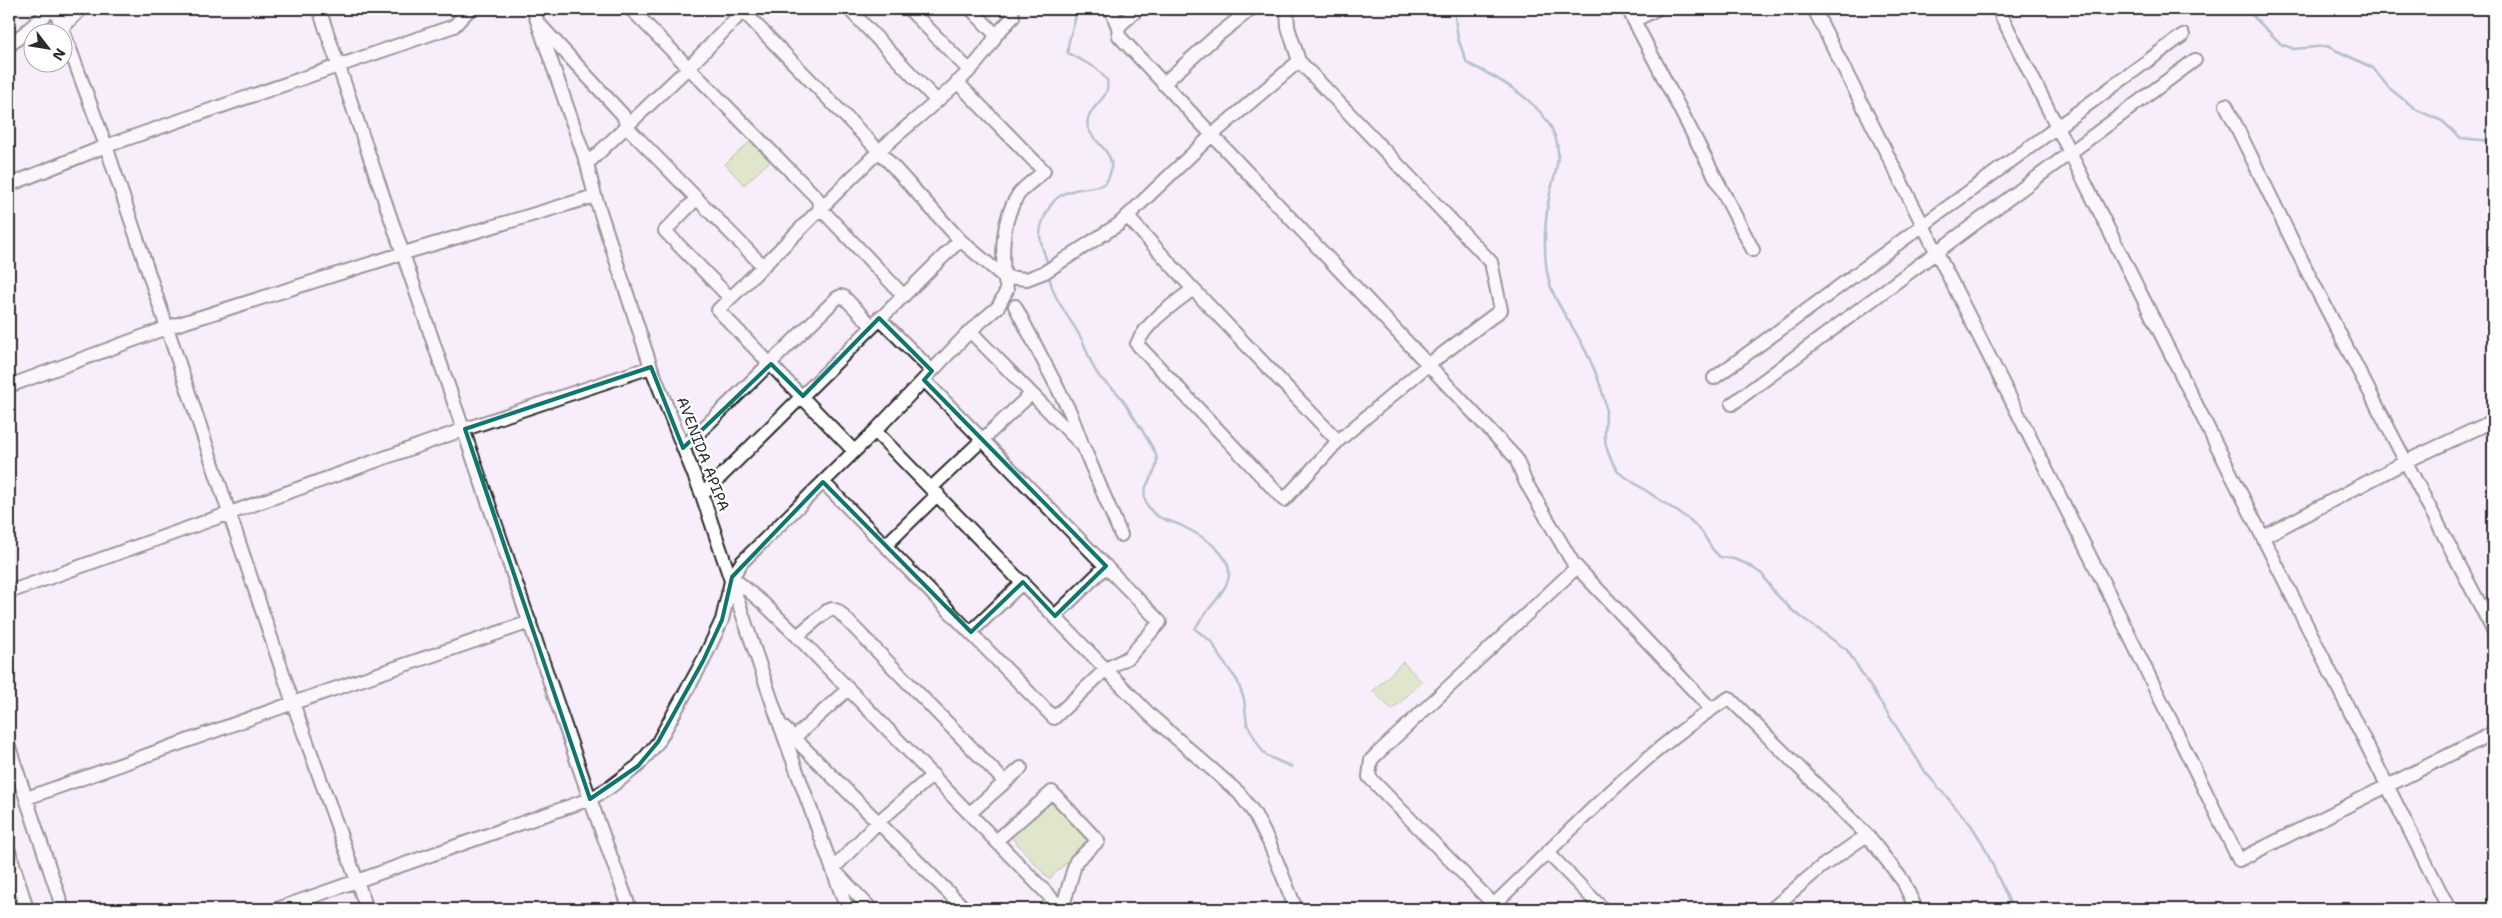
<svg xmlns="http://www.w3.org/2000/svg" width="2502" height="918" font-family="'Shantell Sans',sans-serif">
<style>
.park{fill:#c4de94;stroke:#788460}
.lines{fill:none;stroke-linecap:round;stroke-linejoin:round}
.stream{stroke:#658a9e;stroke-width:2.5}
.minor-casing{stroke:#2b2b2b;stroke-width:16}
.minor{stroke:#fff;stroke-width:12}
.marked{fill:none;stroke:#0f766e;stroke-width:4;stroke-linejoin:round}
.labels{text-anchor:middle;stroke-width:4.5;stroke-linejoin:round;paint-order:stroke}
.street-label{font-size:15px;fill:#2b2b2b;stroke:#fff}
</style>
<rect width="100%" height="100%" fill="#f8edfa"/>
<filter id="ink" filterUnits="userSpaceOnUse"><feTurbulence type="fractalNoise" baseFrequency=".02" numOctaves="2"/><feDisplacementMap in="SourceGraphic" scale="10" xChannelSelector="R" yChannelSelector="G"/><feConvolveMatrix kernelMatrix="1 2 1 2 8 2 1 2 1" color-interpolation-filters="sRGB"/></filter>
<g filter="url(#ink)">
<path class="park" d="M753,139L772,159L744,185L725,164Z
M1403,662L1422,682L1392,710L1373,691Z
M1052,798L1090,841L1049,879L1010,836Z"/>
<g class="lines">
<path class="stream" d="M1454,9L1458,39L1467,63C1499,78 1557,109 1558,152C1559,169 1550,187 1548,204C1545,223 1544,245 1546,264C1548,288 1558,304 1570,323C1584,346 1598,373 1604,399C1608,411 1605,420 1605,433C1604,446 1611,461 1618,472L1690,520L1702,532L1713,550L1720,557L1734,559L1747,564L1762,574L1774,592L1793,611L1847,650L1926,773L1971,825L1983,844L2009,901L2010,909
M2246,9L2281,44L2294,49L2327,46L2373,68L2389,88L2417,110L2442,121L2461,138L2491,141L2493,143
M1048,264C1040,241 1035,233 1048,210C1063,179 1101,195 1108,179C1123,148 1082,141 1088,119C1092,103 1111,99 1107,80L1096,68L1068,53C1066,38 1079,20 1075,9
M1049,274C1052,300 1072,319 1083,342C1088,353 1091,366 1099,376C1104,383 1113,387 1118,394C1123,399 1155,450 1156,455C1162,475 1134,485 1149,508C1157,520 1170,520 1182,526C1203,536 1240,558 1226,585C1218,601 1203,613 1195,629L1213,643L1219,656L1237,680L1244,699L1247,724L1261,749L1267,756L1292,767"/>
<g class="minor-casing">
<path id="minor" d="M55,9L106,146L293,703L367,909
M319,9L590,799L630,909
M533,9L587,164L595,196L651,367L702,495L780,725L847,909
M631,9L817,198L821,209L903,295
M849,9L936,100
M909,9L969,70
M1111,9L1118,27
M1138,9L1118,27L1119,36L1516,458L1525,481L1573,563L1711,709
M1628,9L1753,250
M1814,9L2110,596L2239,860L2493,733
M1998,9L2449,909
M1634,21L1657,9
M541,26L623,115L627,127L763,266
M62,28L81,9
M996,35L1013,17L1011,9
M9,46L52,9
M957,82L1044,171C1036,179 1024,186 1018,195C1002,219 1002,250 1004,277L1027,279L1045,272L1119,224L1212,135L1299,61
M1163,84L1213,39L1251,9
M2226,105L2306,269L2493,630
M587,164L690,66L745,9
M9,185L106,146L454,26L470,9
M696,199L665,231L730,298
M1127,216L1193,289L1338,441
M1193,289C1173,305 1148,320 1137,344L1284,500L1338,441L1429,364L1501,310L1491,262L1299,61L1288,27L1287,9
M1015,306L1070,412L1081,441
M879,318L932,371
M970,331L1083,446L1121,535
M1714,378L2183,35
M9,386L166,328L404,253L595,196
M1732,404L2195,60
M875,431L1150,715L1239,793L1254,813L1269,842L1296,909
M683,448L837,298L841,296L844,297L872,326
M854,451L718,310C773,258 824,204 878,152C911,121 977,74 996,35L971,9
M823,482L1054,718L1106,669L1129,657L1160,622L924,380
M931,488L1031,394
M702,495L960,240
M2263,537L2407,461L2493,421
M886,545L938,494
M732,577L764,604L797,636L1062,909
M9,592L465,429L651,367
M1055,616L1106,566
M971,632L1023,582
M797,636L827,611L832,609L838,611L1005,782
M781,725L965,909
M795,737L848,689
M9,747L63,909
M27,798L293,703L530,622
M970,813L1021,768
M996,841L1052,792L1098,841L1076,861L1062,909
M9,851L27,909
M1548,853L1603,909
M277,909L590,799L609,788L638,766L658,742L703,661L722,620L732,577L742,562L875,431L970,331L998,307L1007,290L1004,277L960,240L879,151L741,9
M871,909L833,869L878,822L933,775
M1489,909C1566,837 1639,754 1729,698L1867,835L1903,881L1916,909
M1498,909L1369,777L1371,760L1377,754L1577,567
M1772,909L1821,867L1867,835"/>
</g>
<use href="#minor" class="minor"/>
</g>
</g>
<path d="M0 0H2502V918H0ZM879,318L932,371L924,380L1106,566L1055,616L1023,582L971,632L823,482L732,577L722,620L703,661L658,742L638,766L590,799L465,429L651,367L683,448L771,364L803,396Z" fill="#f8edfa" fill-opacity=".55" fill-rule="evenodd"/>
<path class="marked" d="M879,318L932,371L924,380L1106,566L1055,616L1023,582L971,632L823,482L732,577L722,620L703,661L658,742L638,766L590,799L465,429L651,367L683,448L771,364L803,396Z"/>
<g class="labels">
<g class="street-label">
<text transform="translate(703 454) rotate(69)" y="5">AVENIDA APIPA</text>
</g>
</g>
<rect width="2502" height="918" fill="none" stroke="#fff" stroke-width="30"/>
<rect x="15" y="15" width="2472" height="888" fill="none" stroke="#2b2b2b" stroke-width="2" filter="url(#ink)"/>
<g transform="translate(48 48) rotate(121)"><circle r="24" fill="#ffffff" stroke="#aaaaaa"/>
<path d="M0-4L9 19L0 12L-9 19Z" fill="#2b2b2b"/>
<text y="-8" font-size="14" font-weight="bold" text-anchor="middle" fill="#2b2b2b">N</text>
</g>
</svg>
